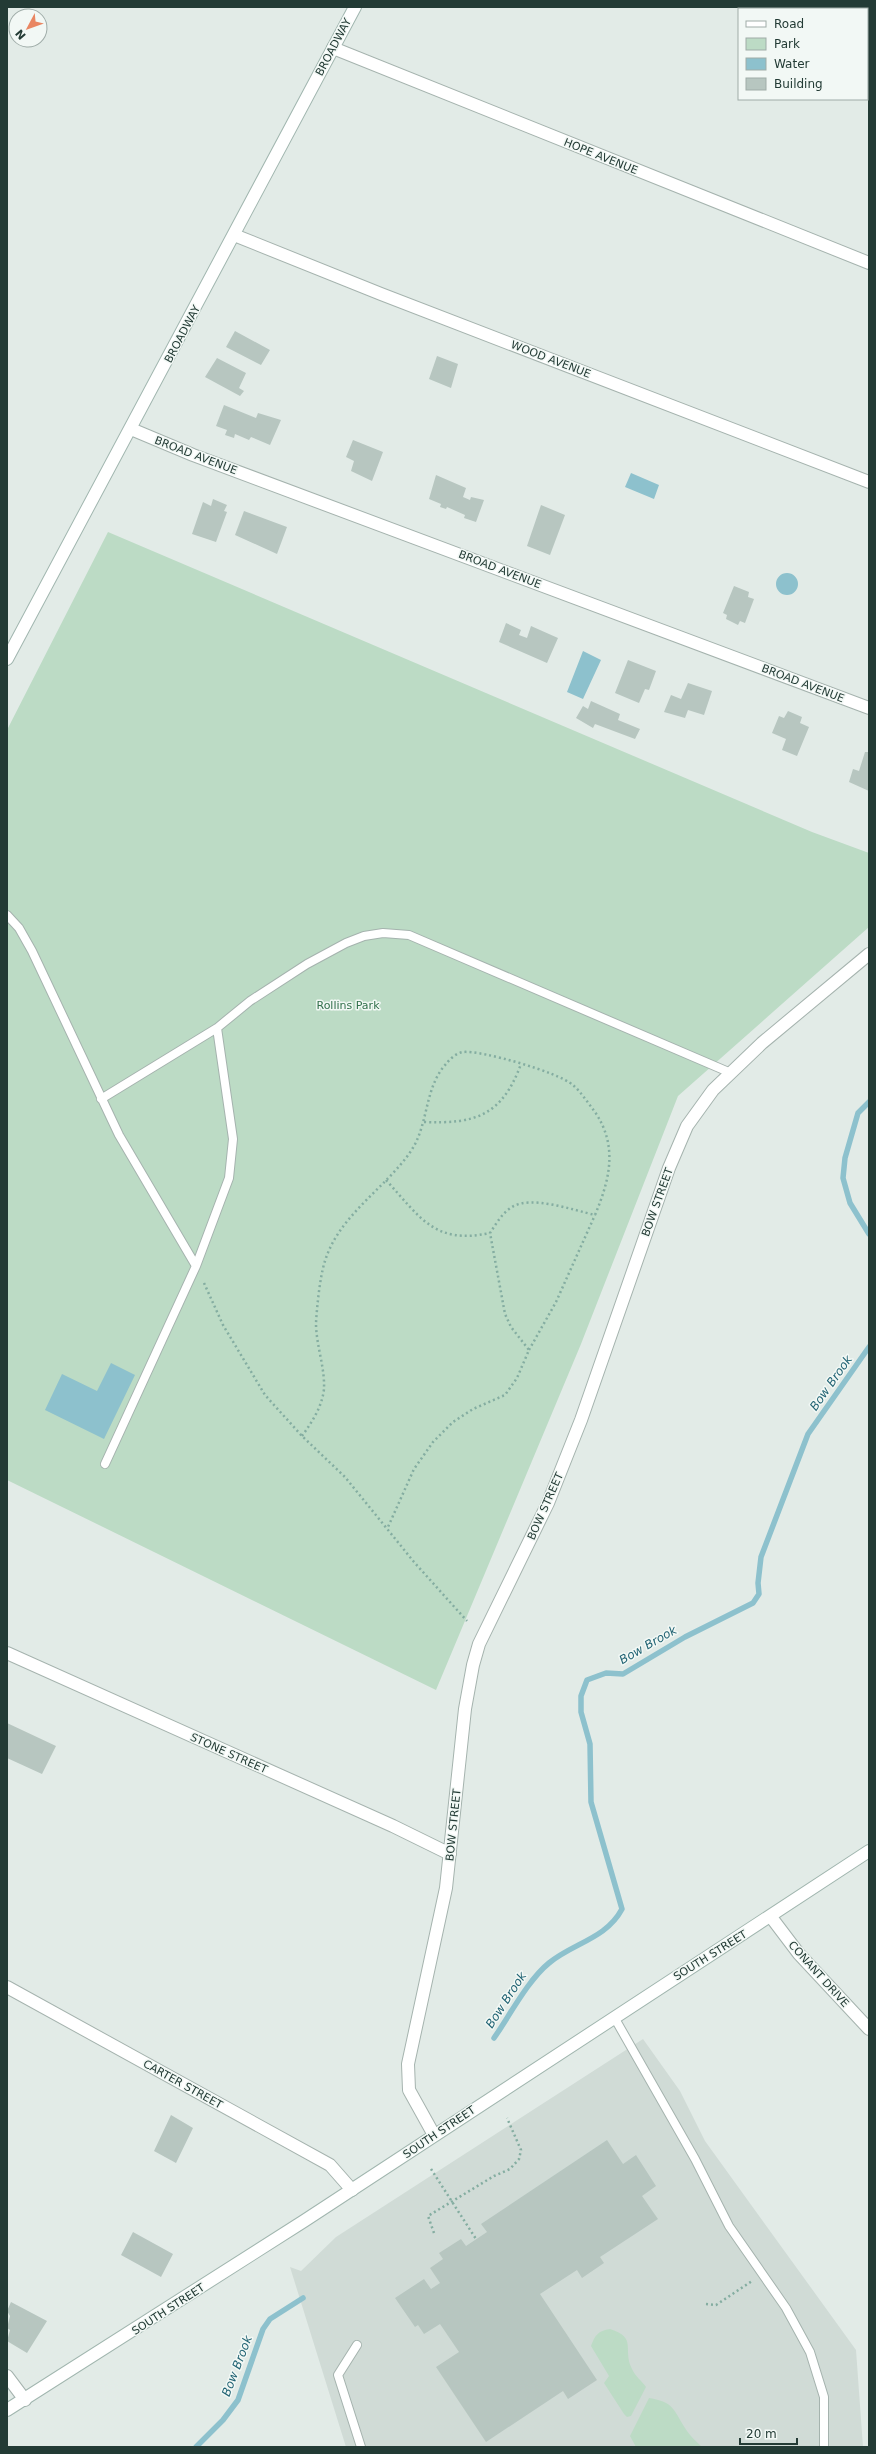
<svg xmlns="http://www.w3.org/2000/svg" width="876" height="2454" font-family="'DejaVu Sans',sans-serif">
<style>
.built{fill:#d0dbd6}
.green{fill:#bcdbc5}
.water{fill:#8dc1cd}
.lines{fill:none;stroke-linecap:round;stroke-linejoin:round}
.stream{stroke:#8dc1cd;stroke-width:5.5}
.building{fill:#b7c6c0}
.lane-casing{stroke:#a5b3ae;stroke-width:10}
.street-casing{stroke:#a5b3ae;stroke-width:14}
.secondary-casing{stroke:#a1b6af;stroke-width:14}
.path{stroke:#84ada1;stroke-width:2.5;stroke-dasharray:2 3;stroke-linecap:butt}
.lane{stroke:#fff;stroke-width:8}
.street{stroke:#fff;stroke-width:12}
.secondary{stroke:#fff;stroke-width:12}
.labels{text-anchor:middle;stroke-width:3;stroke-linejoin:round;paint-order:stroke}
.street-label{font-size:11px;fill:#233b35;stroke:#f2f8f5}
.park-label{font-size:11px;fill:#306f4a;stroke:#f2f8f5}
.water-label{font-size:12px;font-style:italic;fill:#216373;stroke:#f2f8f5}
</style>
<rect width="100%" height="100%" fill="#e2ebe7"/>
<path class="built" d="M643,2039L680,2091L705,2141L856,2350L863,2447H346L290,2267L301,2271L336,2237Z"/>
<path class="green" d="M108,532L812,832L869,853V927L678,1096L581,1344L436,1690L7,1480V730Z
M610,2329C638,2338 622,2349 632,2369C635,2376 642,2381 646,2387L631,2416L627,2417L624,2414L604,2383L609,2376L591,2346C595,2335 598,2331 610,2329Z
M649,2398C674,2402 673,2409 685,2428C689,2435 696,2441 702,2447H636L630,2436Z"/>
<path class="water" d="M631,473L659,485L654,499L625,487Z
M776 584a11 11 0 1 1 22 0a11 11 0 1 1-22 0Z
M583,651L601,660L583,699L567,692Z
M111,1363L135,1375L104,1439L45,1410L62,1374L97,1391Z"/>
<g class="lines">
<path class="stream" d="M869,1102L858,1113L845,1158L843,1178L850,1203L869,1234
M494,2038C510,2015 528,1980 549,1963C573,1943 606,1939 622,1909L591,1802L590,1744L581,1712V1696L587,1680L606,1673L623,1674L685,1637L753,1603L759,1594L758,1583L761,1557L808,1434L869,1347
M196,2447L223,2420L238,2400L263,2329L270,2319L303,2298"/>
</g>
<path class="building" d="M235,331L270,350L261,365L226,347Z
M437,356L458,364L451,388L429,379Z
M217,358L246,373L239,388L244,391L240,396L205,377Z
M224,405L256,418L258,413L281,420L270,445L251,437L249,440L235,434L234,438L225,435L227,430L216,426Z
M353,440L383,452L372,481L351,471L354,461L346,457Z
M436,475L466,488L463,497L470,500L471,497L484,500L476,522L464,518L465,515L447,507L446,509L440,507L441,504L429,499Z
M213,499L227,505L224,511L227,512L216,542L192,534L203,502L211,506Z
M541,505L565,515L550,555L527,546Z
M244,511L287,527L277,554L235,535Z
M734,586L749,592L748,597L754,599L745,623L740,621L738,625L726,619L727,615L723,613Z
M506,623L521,630L519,635L527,638L531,626L558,638L547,663L499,642Z
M628,660L656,671L649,690L645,689L639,703L615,693Z
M688,683L712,691L704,715L688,710L685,718L664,712L671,695L681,699Z
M591,701L620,714L618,720L640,729L635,739L595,724L593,728L576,718L583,706L588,709Z
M788,711L802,717L800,723L809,727L797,756L782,750L786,739L772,733L779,716L784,718Z
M869,749V791L849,782L853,769L859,771L865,752H868Z
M7,1723L56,1746L42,1774L7,1758Z
M171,2115L193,2128L176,2163L154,2151Z
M607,2140L623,2164L636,2155L656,2186L642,2196L658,2219L600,2257L604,2263L582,2278L577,2270L540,2294L597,2380L568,2399L563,2391L486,2442L436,2367L459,2352L440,2324L424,2334L418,2325L415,2327L395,2298L424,2279L431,2289L440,2283L430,2268L443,2259L439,2253L461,2239L466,2246L487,2232L481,2224Z
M133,2232L173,2254L161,2277L121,2255Z
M11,2302L47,2321L27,2353L7,2341L10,2330L7,2328L10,2316L7,2311Z"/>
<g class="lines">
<g class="lane-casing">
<path id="lane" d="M7,915L19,928L32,951L119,1135L196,1266L105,1464
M101,1099L217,1028L250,1001L307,964L346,943L364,936L383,933L409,935L731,1073
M196,1266L229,1178L233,1139L217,1028
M614,2017L695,2159L729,2226L786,2308L810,2352L824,2397V2447
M357,2345L338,2375L361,2447"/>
</g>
<g class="street-casing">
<path id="street" d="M776,7L780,9
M333,48L869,263
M867,48L869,49
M234,235L381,294L869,482
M131,429L193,455L869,708
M7,1653L393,1826L450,1854
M771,1917L799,1954L869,2029
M7,1987L330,2165L352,2190
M434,2135L409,2090L408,2064L446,1888L465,1709L473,1665L479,1644L548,1503L581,1420L669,1168L687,1126L713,1090L762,1043L869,954
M7,2376L25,2400"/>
</g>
<g class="secondary-casing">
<path id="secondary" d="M7,659L355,7
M7,2410L304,2221L869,1851"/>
</g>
<path class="path" d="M424,1122C475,1124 502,1116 521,1064
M386,1180C420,1217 434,1245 490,1233
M204,1283L223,1325L265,1395L302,1436L345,1477L414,1562L467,1621
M529,1350L556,1302L595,1215
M302,1436C312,1422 322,1407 324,1389C325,1367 316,1345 316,1323C317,1306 320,1276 325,1261C339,1215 386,1188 411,1151C429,1124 424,1088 446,1064C450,1059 456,1053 463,1052C481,1050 558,1072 573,1085C581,1092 588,1103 595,1112C618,1146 610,1179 595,1215C573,1210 531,1195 512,1207C502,1213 496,1224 490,1233L505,1314L511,1327L529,1350L517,1378L505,1395L473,1409L453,1422L433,1442L414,1469L388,1527
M431,2169L476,2239
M434,2233L428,2216L494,2176L510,2169L519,2159L521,2150L507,2118
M706,2304L716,2305L752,2281"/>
<use href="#lane" class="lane"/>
<use href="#street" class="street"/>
<use href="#secondary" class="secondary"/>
</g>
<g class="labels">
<g class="street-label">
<text transform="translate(333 47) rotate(-62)" y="4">BROADWAY</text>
<text transform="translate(601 156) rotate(22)" y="4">HOPE AVENUE</text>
<text transform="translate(182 334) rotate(-62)" y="4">BROADWAY</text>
<text transform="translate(551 359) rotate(21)" y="4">WOOD AVENUE</text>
<text transform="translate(196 455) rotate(21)" y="4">BROAD AVENUE</text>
<text transform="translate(500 569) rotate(21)" y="4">BROAD AVENUE</text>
<text transform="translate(803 683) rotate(21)" y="4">BROAD AVENUE</text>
<text transform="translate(657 1202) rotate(-70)" y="4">BOW STREET</text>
<text transform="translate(545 1506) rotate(-66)" y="4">BOW STREET</text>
<text transform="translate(229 1753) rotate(24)" y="4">STONE STREET</text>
<text transform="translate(453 1825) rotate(-84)" y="4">BOW STREET</text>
<text transform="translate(710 1955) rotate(-32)" y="4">SOUTH STREET</text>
<text transform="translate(819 1974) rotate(48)" y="4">CONANT DRIVE</text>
<text transform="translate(183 2084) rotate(29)" y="4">CARTER STREET</text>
<text transform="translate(439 2132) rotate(-34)" y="4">SOUTH STREET</text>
<text transform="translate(168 2309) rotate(-33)" y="4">SOUTH STREET</text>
</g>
<g class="park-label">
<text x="348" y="1009">Rollins Park</text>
</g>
<g class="water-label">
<text transform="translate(831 1383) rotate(-55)" y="4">Bow Brook</text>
<text transform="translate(648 1645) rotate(-30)" y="4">Bow Brook</text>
<text transform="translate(506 2000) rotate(-57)" y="4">Bow Brook</text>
<text transform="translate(237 2366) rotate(-69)" y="4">Bow Brook</text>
</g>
</g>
<rect width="876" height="2454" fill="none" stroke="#233b35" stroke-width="16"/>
<rect x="738" y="8" width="130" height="92" fill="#f2f8f5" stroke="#9faca8"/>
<rect x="746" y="21" width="20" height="6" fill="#ffffff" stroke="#9faca8"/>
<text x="774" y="28" font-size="12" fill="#233b35">Road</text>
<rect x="746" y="38" width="20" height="12" fill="#bcdbc5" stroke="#9faca8"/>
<text x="774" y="48" font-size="12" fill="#233b35">Park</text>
<rect x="746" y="58" width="20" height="12" fill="#8dc1cd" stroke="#9faca8"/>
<text x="774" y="68" font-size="12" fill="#233b35">Water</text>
<rect x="746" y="78" width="20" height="12" fill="#b7c6c0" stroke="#9faca8"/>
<text x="774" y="88" font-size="12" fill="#233b35">Building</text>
<g transform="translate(28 28) rotate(229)"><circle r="19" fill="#f2f8f5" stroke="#9faca8"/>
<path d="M0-3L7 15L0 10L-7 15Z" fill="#e98662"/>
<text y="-6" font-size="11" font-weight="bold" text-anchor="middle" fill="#233b35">N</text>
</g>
<path d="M740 2438v6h57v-6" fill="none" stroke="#233b35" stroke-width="2"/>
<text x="746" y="2438" font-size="12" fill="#233b35" stroke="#f2f8f5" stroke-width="3" paint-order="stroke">20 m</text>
</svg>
